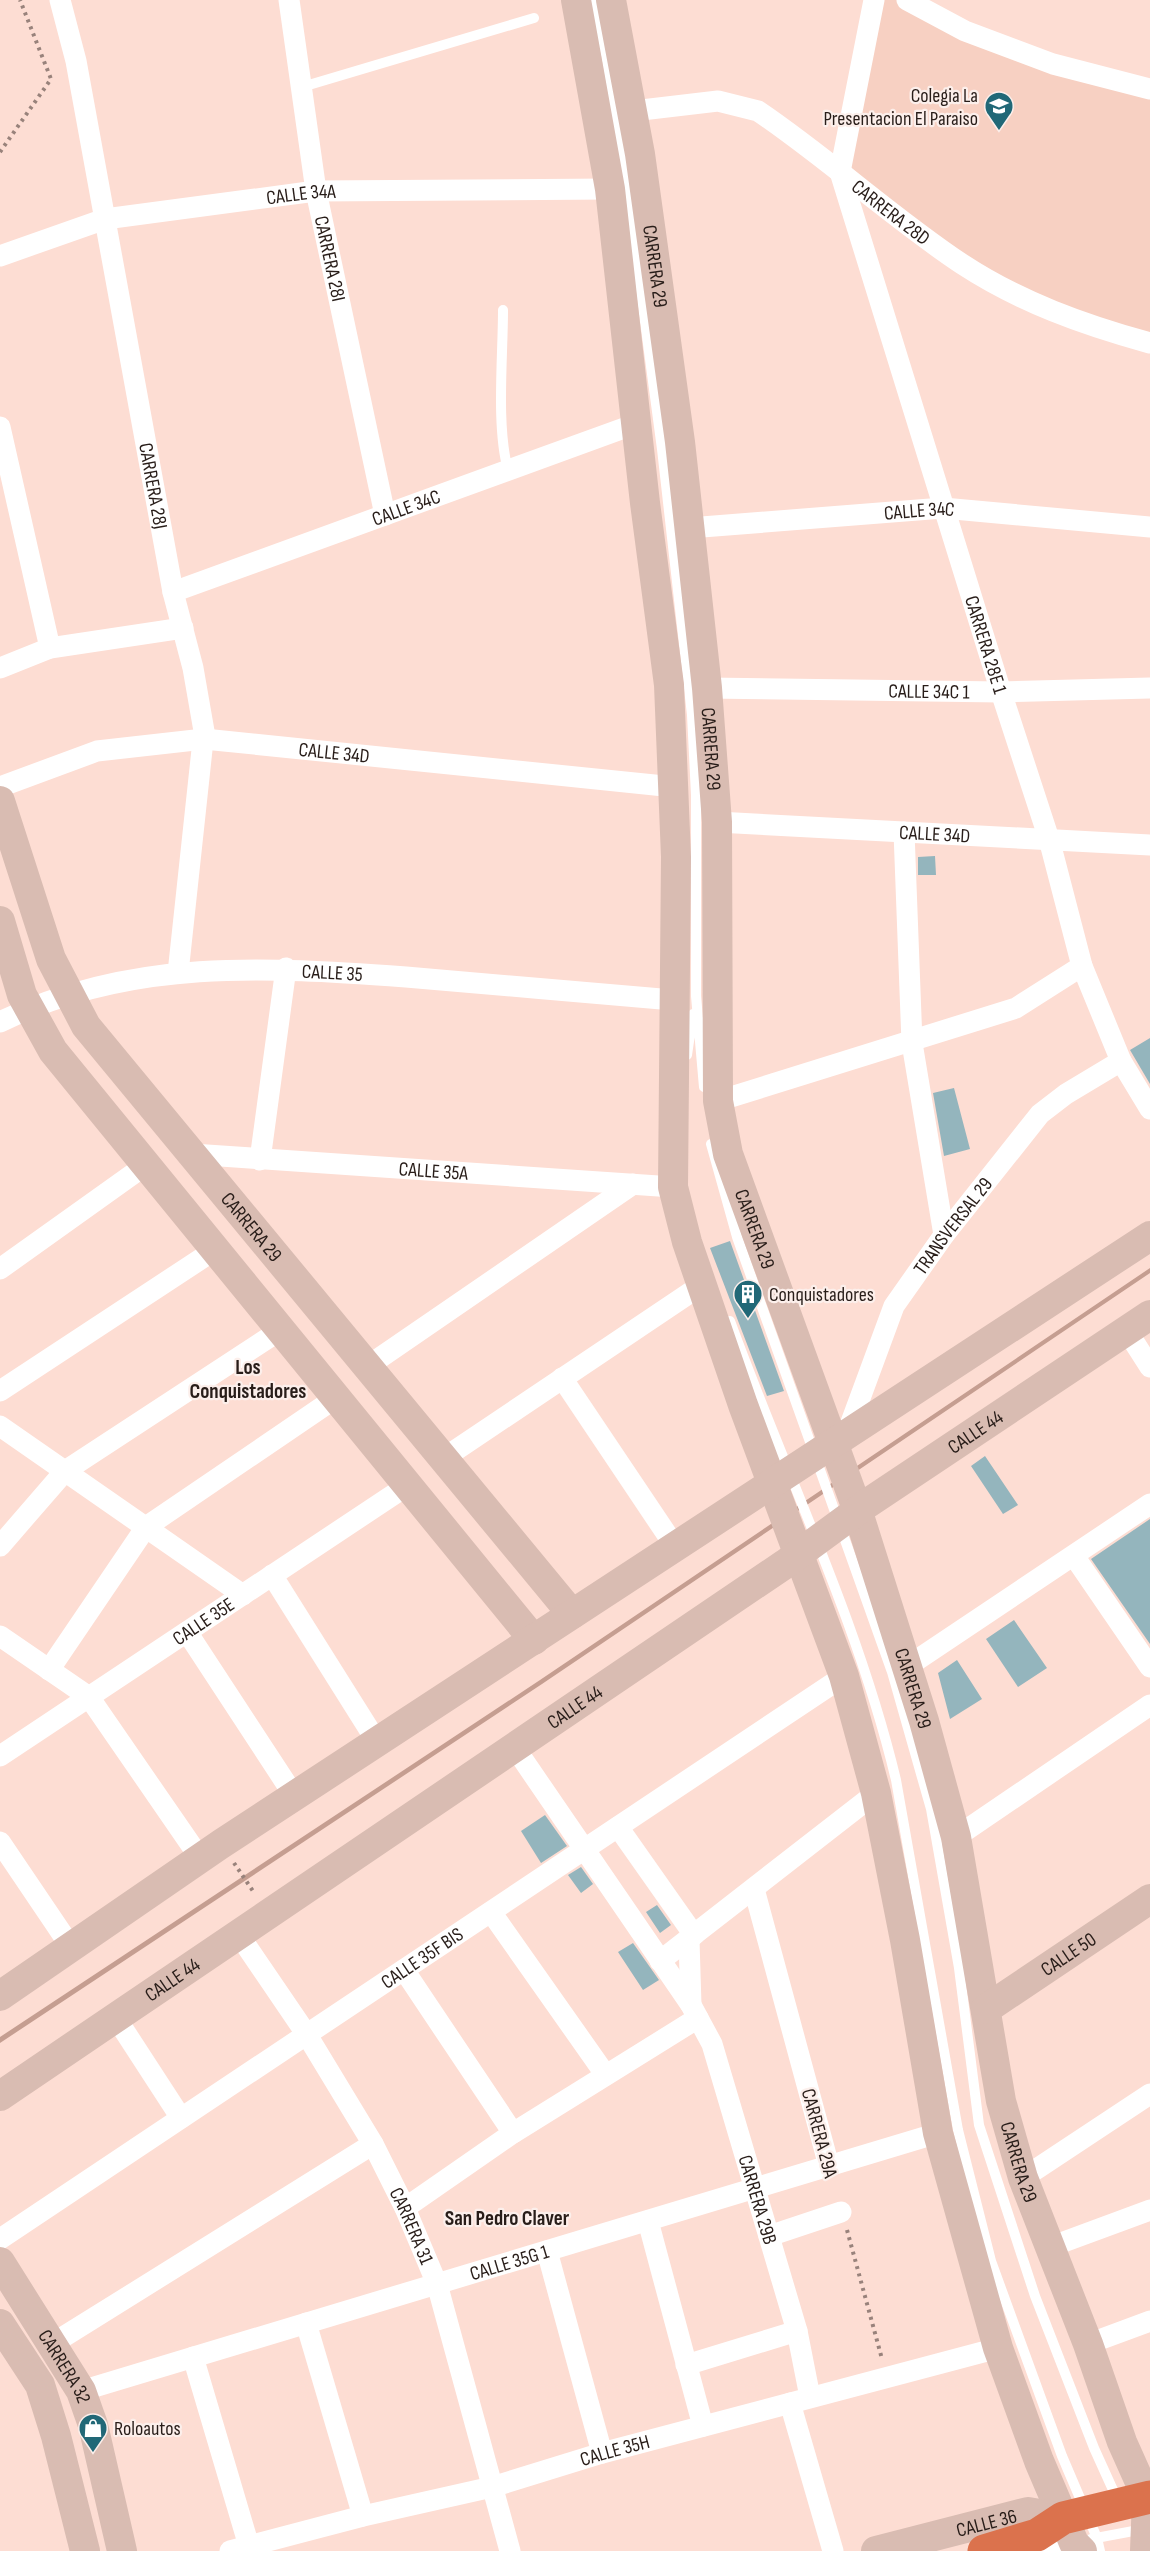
<svg xmlns="http://www.w3.org/2000/svg" width="1150" height="2551" font-family="'Sofia Sans Condensed',sans-serif">
<style>
.built{fill:#f7d0c2}
.water{fill:#c59e91}
.building{fill:#94b5bd}
.lines{fill:none;stroke-linecap:round;stroke-linejoin:round}
.path{stroke:#98827b;stroke-width:4;stroke-dasharray:3 4.5;stroke-linecap:butt}
.lane{stroke:#fff;stroke-width:10}
.street{stroke:#fff;stroke-width:21}
.secondary{stroke:#d9bcb2;stroke-width:30}
.highway{stroke:#db724d;stroke-width:33}
.labels{text-anchor:middle;stroke-width:4.5;stroke-linejoin:round;paint-order:stroke}
.poi-label{font-size:20px;fill:#281d19;stroke:#fcefeb;text-anchor:start}
.street-label{font-size:20px;fill:#281d19;stroke:#fcefeb}
.neighbourhood-label{font-size:21px;font-weight:bold;fill:#281d19;stroke:#fcefeb}
</style>
<rect width="100%" height="100%" fill="#fdddd3"/>
<path class="built" d="M874,0H907L1150,89V343L1033,301L840,172Z"/>
<path class="water" d="M1150,1268V1273L542,1684L0,2043V2037L540,1680Z"/>
<path class="building" d="M935,856L936,875H918V857Z
M1150,1038V1084L1130,1050Z
M954,1088L970,1149L944,1156L933,1093Z
M730,1241L784,1391L767,1396L710,1248Z
M985,1456L1018,1505L1003,1514L971,1466Z
M1150,1519V1644L1091,1559Z
M1014,1620L1047,1668L1018,1687L986,1639Z
M957,1660L982,1699L950,1719L938,1673Z
M545,1815L567,1846L541,1863L521,1831Z
M581,1867L593,1884L581,1893L568,1875Z
M657,1905L671,1925L660,1933L646,1912Z
M633,1943L659,1980L643,1990L618,1952Z"/>
<g class="lines">
<path class="path" d="M0,152L51,79L20,0
M234,1863L255,1894
M847,2230L882,2359"/>
<path class="lane" d="M593,0L606,55L623,156L662,449L692,715L696,795V996L704,1087
M302,87L534,18
M503,310C503,357 496,426 508,470
M687,1055L693,1014
M711,1144L737,1237L892,1672L931,1809L959,1968L979,2125L1035,2296L1094,2448L1118,2501
M730,1321C786,1474 858,1621 896,1780L958,2130L991,2261L1062,2456L1097,2538L1100,2551
M1091,2539L1144,2529
M1036,2551L1073,2543"/>
<g class="street">
<path id="s1" d="M60,0L76,61L173,592L193,668L204,731L178,973"/>
<path id="s2" d="M289,0L316,191L385,515"/>
<path id="s3" d="M874,0L840,172L1001,692L1049,839L1082,966L1121,1061L1150,1109"/>
<path d="M907,0L965,31L1053,64L1150,89"/>
<path id="s4" d="M633,111L718,101L758,111C829,159 891,217 962,264C1020,302 1084,325 1150,343"/>
<path id="s5" d="M0,256L105,219L316,191L610,189"/>
<path d="M0,427L50,648"/>
<path id="s6" d="M689,528L943,508L1150,527"/>
<path id="s7" d="M173,592L638,423"/>
<path d="M0,668L50,648L183,628"/>
<path id="s8" d="M707,688L1001,692L1150,688"/>
<path id="s9" d="M0,787L97,751L204,739L674,787"/>
<path id="s10" d="M717,822L1150,845"/>
<path d="M904,832L912,1043L944,1235"/>
<path id="s11" d="M0,1022C130,958 266,967 406,977C495,984 584,993 673,1000"/>
<path d="M718,1101L1016,1008L1082,966"/>
<path id="s12" d="M192,1154L673,1187"/>
<path d="M260,1160L286,968"/>
<path d="M0,1269L147,1164"/>
<path d="M1127,1331L1150,1367"/>
<path d="M368,1366L633,1184"/>
<path d="M562,1378L674,1545"/>
<path d="M0,1391L216,1249"/>
<path d="M0,1426L243,1595"/>
<path id="s13" d="M846,1436L894,1306L944,1235L1040,1114L1066,1094L1121,1061"/>
<path d="M444,1458L703,1284"/>
<path d="M0,1546L65,1471L282,1329"/>
<path d="M1074,1556L1150,1667"/>
<path d="M272,1575L377,1742"/>
<path d="M187,1632L295,1797"/>
<path d="M0,1636L89,1697L200,1858"/>
<path d="M908,1666L1150,1504"/>
<path d="M49,1670L146,1527L337,1397"/>
<path id="s14" d="M515,1748L691,2005L712,2044L797,2331L810,2397"/>
<path id="s15" d="M0,1756L408,1485"/>
<path d="M618,1827L694,1935"/>
<path d="M956,1837L1150,1705"/>
<path d="M0,1842L71,1947"/>
<path d="M754,1889L829,2166"/>
<path d="M491,1912L605,2074"/>
<path id="s16" d="M239,1935L307,2035L373,2144L405,2208L437,2284L510,2551"/>
<path d="M689,1940L691,2005"/>
<path d="M660,1961L876,1793"/>
<path d="M404,1970L513,2133"/>
<path d="M116,2018L181,2118"/>
<path d="M1023,2178L1150,2094"/>
<path d="M405,2208L513,2133L698,2018"/>
<path d="M648,2221L703,2426"/>
<path d="M769,2236L841,2212"/>
<path id="s17" d="M0,2239L844,1676"/>
<path d="M1050,2247L1150,2210"/>
<path d="M547,2251L602,2453"/>
<path d="M306,2323L363,2516"/>
<path d="M52,2344L373,2144"/>
<path d="M1088,2344L1150,2321"/>
<path d="M193,2357L249,2546"/>
<path d="M686,2365L797,2331"/>
<path id="s18" d="M81,2391L938,2133"/>
<path d="M790,2403L833,2551"/>
<path id="s19" d="M230,2551L363,2516L492,2487L602,2453L998,2348"/>
</g>
<g class="secondary">
<path d="M576,0L610,189L645,503L669,685L676,857L673,1187L687,1242L743,1405L844,1676L876,1793L905,1940L938,2133L998,2348L1039,2461L1074,2543L1082,2551"/>
<path id="s20" d="M611,0L640,154L680,442L707,688L717,822L718,1101L728,1154L855,1503L924,1721L956,1837L1001,2101L1023,2178L1088,2344L1122,2442L1147,2498L1145,2551"/>
<path id="s21" d="M0,801L51,959L86,1026L572,1614"/>
<path d="M0,921L22,995L53,1051L534,1640"/>
<path d="M0,1996L221,1844L1150,1236"/>
<path id="s22" d="M986,2009L1150,1899"/>
<path id="s23" d="M0,2096L785,1564L868,1503L1150,1315"/>
<path id="s24" d="M0,2262L81,2391L93,2425L122,2551"/>
<path d="M0,2324L40,2385L56,2436L85,2551"/>
<path id="s25" d="M876,2551L1028,2512L1063,2518"/>
</g>
<path class="highway" d="M984,2551L1037,2535L1063,2518L1150,2497"/>
</g>
<defs>
<g id="university-pin" transform="scale(1.5)"><path d="M0 17L-7.5 6A9.5 9.5 0 1 1 7.5 6Z" fill="#216877" stroke="#fcefeb"/><path d="M0-5L7-2L0 1L-7-2ZM-4 1L0 2.5L4 1V4Q0 6-4 4Z" fill="#fff"/></g>
<g id="building-pin" transform="scale(1.5)"><path d="M0 17L-7.5 6A9.5 9.5 0 1 1 7.5 6Z" fill="#216877" stroke="#fcefeb"/><path d="M-4-6H4V6H1V3H-1V6H-4ZM-2.5-4.3h1.7v1.8h-1.7ZM.8-4.3h1.7v1.8H.8ZM-2.5-1h1.7V.8h-1.7ZM.8-1h1.7V.8H.8Z" fill="#fff"/></g>
<g id="shop-pin" transform="scale(1.5)"><path d="M0 17L-7.5 6A9.5 9.5 0 1 1 7.5 6Z" fill="#216877" stroke="#fcefeb"/><path d="M-5-2.5h2.3a2.7 3.5 0 0 1 5.4 0H5L5.5 6h-11ZM-1.5-2.5h3a1.5 2.3 0 0 0-3 0Z" fill="#fff"/></g>
</defs>
<g fill-rule="evenodd">
<use href="#university-pin" x="999" y="106"/>
<use href="#building-pin" x="748" y="1294"/>
<use href="#shop-pin" x="93" y="2428"/>
</g>
<g class="labels">
<g class="poi-label">
<text x="978" y="102" text-anchor="end">Colegia La<tspan x="978" dy="23">Presentacion El Paraiso</tspan></text>
<text x="769" y="1301">Conquistadores</text>
<text x="114" y="2435">Roloautos</text>
</g>
<g class="street-label">
<text dy="7" stroke="none"><textPath href="#s5" startOffset="309">CALLE 34A</textPath></text>
<text dy="7" stroke="none"><textPath href="#s4" startOffset="294">CARRERA 28D</textPath></text>
<text dy="7" stroke="none"><textPath href="#s2" startOffset="262">CARRERA 28I</textPath></text>
<text dy="7" stroke="none"><textPath href="#s20" startOffset="270">CARRERA 29</textPath></text>
<text dy="7" stroke="none"><textPath href="#s1" startOffset="495">CARRERA 28J</textPath></text>
<text dy="7" stroke="none"><textPath href="#s7" startOffset="248">CALLE 34C</textPath></text>
<text dy="7" stroke="none"><textPath href="#s6" startOffset="231">CALLE 34C</textPath></text>
<text dy="7" stroke="none"><textPath href="#s3" startOffset="670">CARRERA 28E 1</textPath></text>
<text dy="7" stroke="none"><textPath href="#s8" startOffset="222">CALLE 34C 1</textPath></text>
<text dy="7" stroke="none"><textPath href="#s20" startOffset="756">CARRERA 29</textPath></text>
<text dy="7" stroke="none"><textPath href="#s9" startOffset="342">CALLE 34D</textPath></text>
<text dy="7" stroke="none"><textPath href="#s10" startOffset="218">CALLE 34D</textPath></text>
<text dy="7" stroke="none"><textPath href="#s11" startOffset="340">CALLE 35</textPath></text>
<text dy="7" stroke="none"><textPath href="#s12" startOffset="242">CALLE 35A</textPath></text>
<text dy="7" stroke="none"><textPath href="#s13" startOffset="238">TRANSVERSAL 29</textPath></text>
<text dy="7" stroke="none"><textPath href="#s21" startOffset="502">CARRERA 29</textPath></text>
<text dy="7" stroke="none"><textPath href="#s20" startOffset="1242">CARRERA 29</textPath></text>
<text dy="7" stroke="none"><textPath href="#s23" startOffset="1180">CALLE 44</textPath></text>
<text dy="7" stroke="none"><textPath href="#s15" startOffset="244">CALLE 35E</textPath></text>
<text dy="7" stroke="none"><textPath href="#s20" startOffset="1728">CARRERA 29</textPath></text>
<text dy="7" stroke="none"><textPath href="#s23" startOffset="694">CALLE 44</textPath></text>
<text dy="7" stroke="none"><textPath href="#s22" startOffset="99">CALLE 50</textPath></text>
<text dy="7" stroke="none"><textPath href="#s17" startOffset="507">CALLE 35F BIS</textPath></text>
<text dy="7" stroke="none"><textPath href="#s23" startOffset="208">CALLE 44</textPath></text>
<text transform="translate(820 2133) rotate(75)" y="7">CARRERA 29A</text>
<text dy="7" stroke="none"><textPath href="#s20" startOffset="2214">CARRERA 29</textPath></text>
<text dy="7" stroke="none"><textPath href="#s14" startOffset="518">CARRERA 29B</textPath></text>
<text dy="7" stroke="none"><textPath href="#s16" startOffset="339">CARRERA 31</textPath></text>
<text dy="7" stroke="none"><textPath href="#s18" startOffset="447">CALLE 35G 1</textPath></text>
<text dy="7" stroke="none"><textPath href="#s24" startOffset="123">CARRERA 32</textPath></text>
<text dy="7" stroke="none"><textPath href="#s19" startOffset="398">CALLE 35H</textPath></text>
<text dy="7" stroke="none"><textPath href="#s25" startOffset="114">CALLE 36</textPath></text>
</g>
<g class="neighbourhood-label">
<text x="248" y="1374">Los<tspan x="248" dy="24">Conquistadores</tspan></text>
<text x="507" y="2225">San Pedro Claver</text>
</g>
</g>
</svg>
